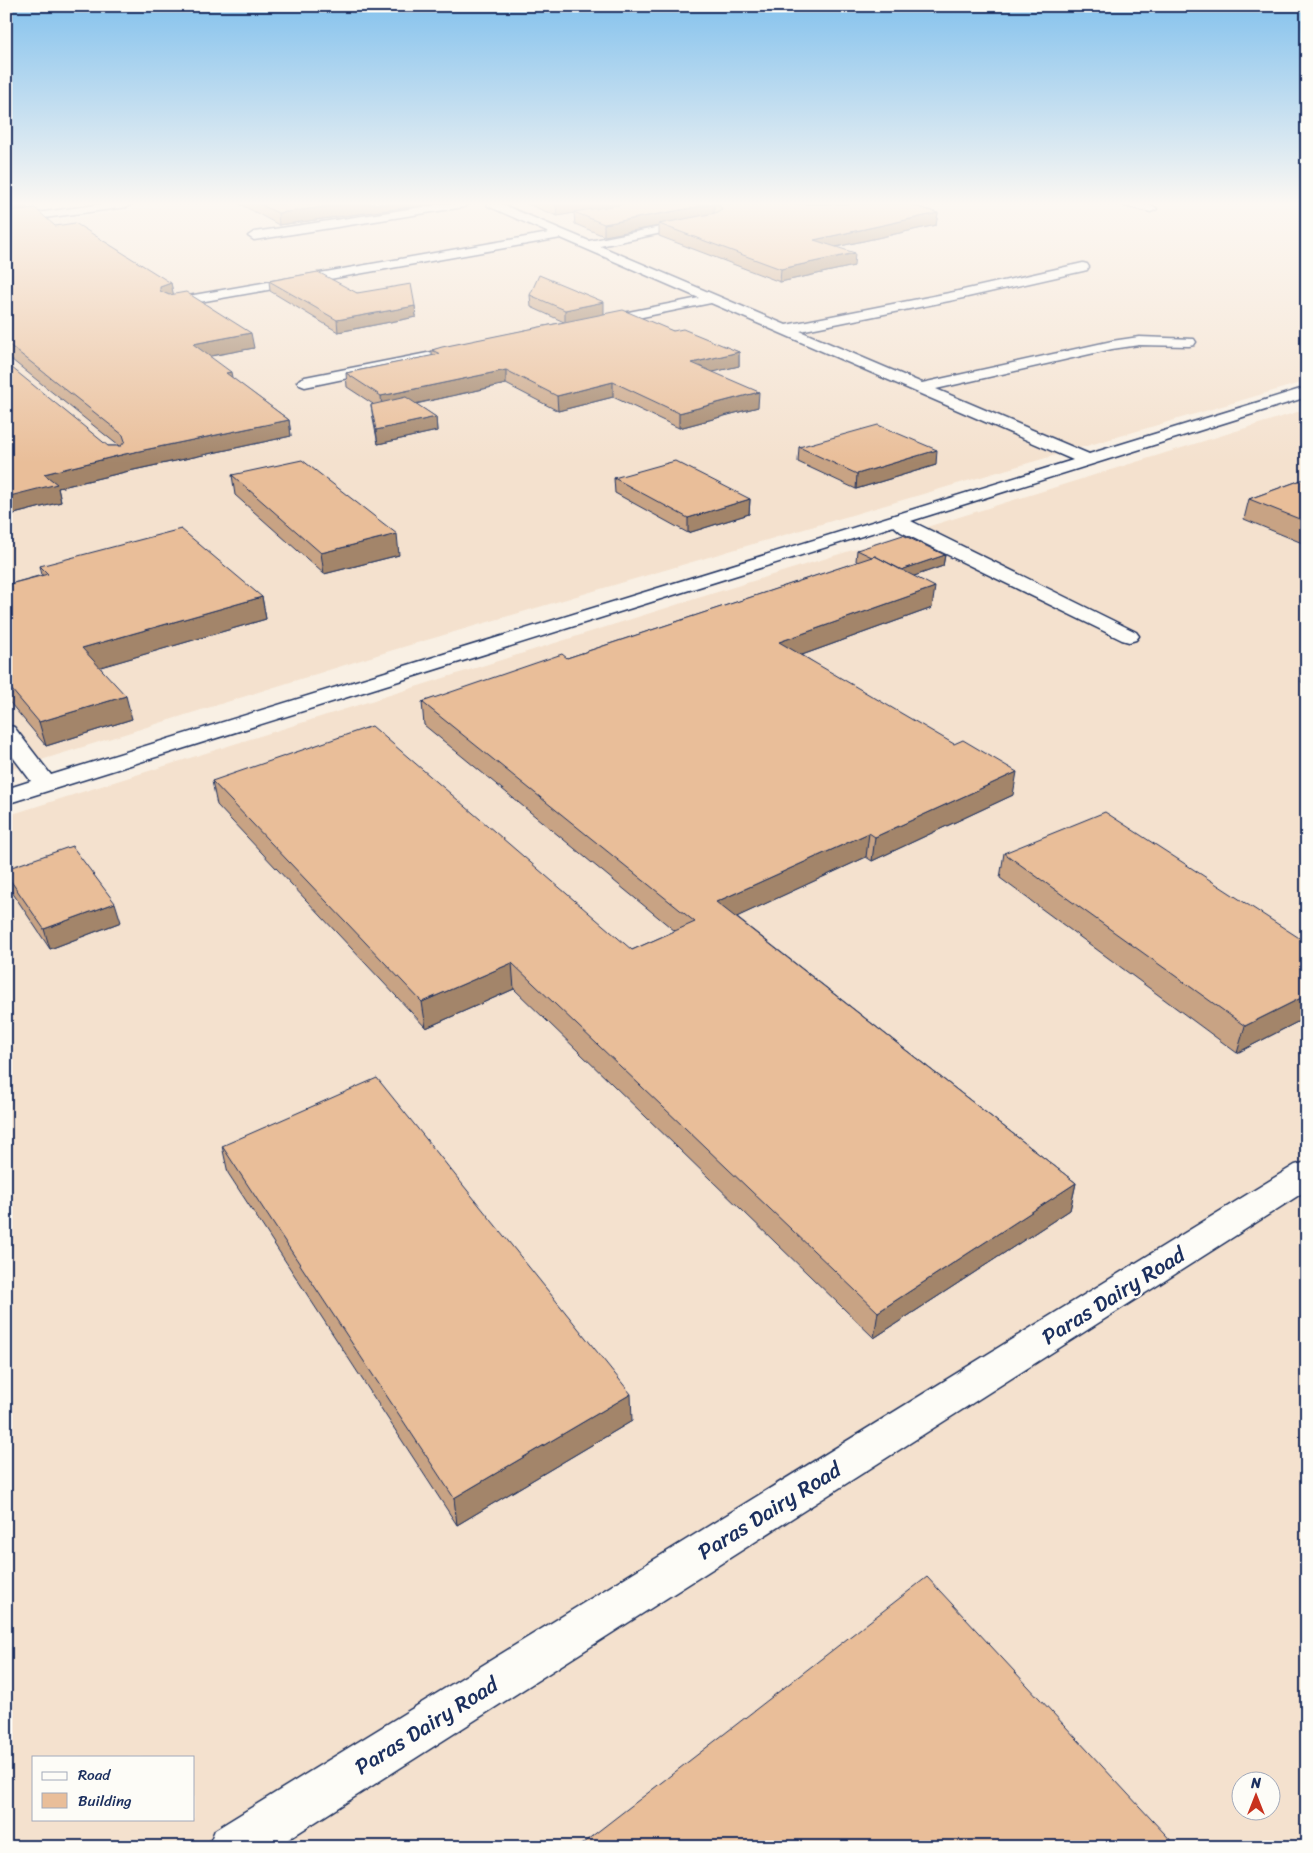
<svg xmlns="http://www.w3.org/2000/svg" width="1313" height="1853" font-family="Sriracha,sans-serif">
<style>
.built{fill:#f4e1ce;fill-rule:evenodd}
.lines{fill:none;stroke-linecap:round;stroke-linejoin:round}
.minor-casing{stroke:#1b2f5e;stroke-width:3}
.minor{fill:#fdfcf7;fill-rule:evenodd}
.wall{fill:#c8a384;stroke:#1b2f5e}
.shaded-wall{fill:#a3856b;stroke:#1b2f5e}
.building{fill:#e9be99;stroke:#1b2f5e}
.labels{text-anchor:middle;stroke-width:4.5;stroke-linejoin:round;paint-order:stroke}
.near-street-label{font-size:22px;fill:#1b2f5e;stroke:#fdfcf7}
</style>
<rect width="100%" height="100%" fill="#f9f0e4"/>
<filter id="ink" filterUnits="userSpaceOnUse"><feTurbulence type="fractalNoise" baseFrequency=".02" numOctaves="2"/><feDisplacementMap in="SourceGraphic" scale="10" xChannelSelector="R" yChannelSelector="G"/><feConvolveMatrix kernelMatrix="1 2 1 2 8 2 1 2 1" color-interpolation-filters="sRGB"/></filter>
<g filter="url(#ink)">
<path class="built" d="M178,204H1307V381L393,650L6,771V227Z
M1307,409V1847H6V816L698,598ZM34,1757H194V1819H34ZM1240,1780H1270V1810H1240Z"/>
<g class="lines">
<g class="minor-casing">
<path id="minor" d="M103,204H132L127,207L6,223V217Z
M443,204H469L464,207L254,240L248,236L254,232Z
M487,204H501L589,241L696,220L700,221L702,223L700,225L600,246L786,325L954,292L1083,263L1087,264L1089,267L1087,270L1083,271L954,300L800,331L922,383L1112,341L1139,337L1194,339L1196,342L1194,345L1189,346L1139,345L1112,349L936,389L1089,454L1307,387V397L911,521L1136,632L1139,636L1136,640L1129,642L1122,640L901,532L894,526L6,804V789L31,781L6,748V725L14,727L51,775L1073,460L711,303L598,326L593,325L591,322L593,319L699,298L561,238L171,307L164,303L171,299L549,233L488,206Z
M1124,204H1143L1155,207L1157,209L1151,212L1125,206Z
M468,345L473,346L475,349L473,352L305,387L300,385L297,382L300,379L305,377Z
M1307,1162V1190L276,1847H208L215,1830L1295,1165Z"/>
</g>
<use href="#minor" class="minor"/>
</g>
<path class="wall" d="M6,204H26L27,209L55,226L171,283L173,294L254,348L209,356L232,378L289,420L291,436L129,471L58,488L61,502L6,516L108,446H119L12,360L6,359Z
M240,204H431L279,225Z
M527,204H908L938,213L936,225L836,247L854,266L780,282L659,236V226L604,236L575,224L574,213L557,216Z
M269,281L357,293L415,306L416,317L338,332L270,291Z
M530,295L673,331L739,352V366L712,372L758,407L679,428L613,397L558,411L506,384L416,404L436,417L437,431L378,444L373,419L371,405L373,404L347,387L346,373L432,356V350L564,322L531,307Z
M799,447L936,465L856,489L798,462Z
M232,475L399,555L324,574L235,495Z
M614,478L750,499L749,514L688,533L615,493Z
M1307,478V545L1244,519L1249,499Z
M857,550L945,555L943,566L914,576L932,608L802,655L1013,795L872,861L866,857L736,917L1076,1183L1070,1210L874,1338L514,989L426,1028L217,805L212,781L632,950L675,931L424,725L422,702L567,658L858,562L856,561Z
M40,566L262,597L266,619L100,667L132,719L46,746L6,698V585L42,575Z
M1307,669V685L1301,682L1304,670Z
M1004,853L1307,943V1017L1237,1053L1000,878Z
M6,869L121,922L50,949L10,889L6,878Z
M222,1146L632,1421L457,1525L228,1173Z"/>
<path class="shaded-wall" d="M6,204H26L27,212L6,215Z
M348,204H431L279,225L278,213Z
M563,204H632L574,212V213L557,216L556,205Z
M714,204V215L659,224V226L604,236V224Z
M938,213L936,225L813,252L814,240Z
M855,253L854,266L780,282L781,269Z
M171,283L174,297L160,291V287Z
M604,302V315L565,323V310Z
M415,306L416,317L338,332L337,320Z
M251,333L254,348L195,359L193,344Z
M739,352V366L692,377V363Z
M506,370V384L382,411L381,396Z
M231,372L234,388L226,373Z
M613,382V397L558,411L557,396Z
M759,392L758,407L679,428V413Z
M436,417L437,431L378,444L376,430Z
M289,420L291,436L129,471L58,488L61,502L6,516V497L44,474L125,454Z
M937,450L936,465L856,489L857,474Z
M750,499L749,514L688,533V518Z
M397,534L399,555L324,574L321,553Z
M945,555L943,566L897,582L898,571Z
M935,587L932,608L777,664L779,642Z
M262,597L266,619L87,671L82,648Z
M126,696L132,719L46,746L39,722Z
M1017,772L1013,795L872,861L875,837Z
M869,833L866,857L715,927L716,902Z
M115,903L121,922L50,949L44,929Z
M512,963L514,989L426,1028L422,1002Z
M1307,995V1017L1237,1053L1245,1026Z
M1076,1183L1070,1210L874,1338L878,1312Z
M631,1394L632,1421L457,1525L454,1498Z"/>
<path class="building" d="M259,204H348L278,213Z
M624,204H713L604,224L574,212Z
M715,204H908L938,213L814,240L855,253L781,269L659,224L715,213L722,209L719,205Z
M35,208L55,226L75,223L171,283L160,287V291L169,295L186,292L251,333L193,344L231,372L226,373L289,420L125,454L44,474L57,484L6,497V363L108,446H121L125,441L123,435L8,344H6V211Z
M318,272L357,293L411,284L415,306L337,320L269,281Z
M539,275L604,302L565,310L530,295Z
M623,310L673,331L683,329L739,352L692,363L759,392L679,413L613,382L557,396L506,370L381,396L346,373L440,354L432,350L442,347Z
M406,397L436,417L376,430L371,405Z
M878,425L937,450L857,474L799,447Z
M302,460L397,534L321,553L232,475Z
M675,461L750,499L688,518L614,478Z
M1307,478V522L1249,499Z
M181,529L262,597L82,648L126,696L39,722L6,683V585L48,574L40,566Z
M903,535L945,555L901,570L875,556L872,557L857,550Z
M875,556L935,587L779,642L954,744L963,740L1017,772L875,837L869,833L716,902L1076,1183L878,1312L512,963L422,1002L212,781L372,726L632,950L695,922L422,702L562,654L567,658Z
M1105,812L1307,943V995L1245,1026L1004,853Z
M72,846L115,903L44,929L6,874V869Z
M377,1078L631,1394L454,1498L222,1146Z
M927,1577L1177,1847H578Z"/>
</g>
<linearGradient id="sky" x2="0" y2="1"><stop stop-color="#85c2ed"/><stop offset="0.44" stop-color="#fcf8f3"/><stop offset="1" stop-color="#fcf8f3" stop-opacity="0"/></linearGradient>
<rect width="1313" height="463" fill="url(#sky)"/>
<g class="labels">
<g class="near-street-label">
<text transform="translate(1113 1295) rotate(-32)" y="8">Paras Dairy Road</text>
<text transform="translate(769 1510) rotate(-32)" y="8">Paras Dairy Road</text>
<text transform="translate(426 1725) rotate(-32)" y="8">Paras Dairy Road</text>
</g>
</g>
<rect width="1313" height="1853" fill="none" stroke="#fdfcf7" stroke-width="25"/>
<rect x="12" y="12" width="1288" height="1828" fill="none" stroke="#1b2f5e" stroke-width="2" filter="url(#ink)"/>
<rect x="32" y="1756" width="162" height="65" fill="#fdfcf7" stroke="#a3aaba"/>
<rect x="42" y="1772" width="25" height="8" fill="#fdfcf7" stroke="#a3aaba"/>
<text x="78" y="1780" font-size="15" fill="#1b2f5e">Road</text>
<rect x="42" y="1793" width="25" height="15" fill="#e9be99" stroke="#a3aaba"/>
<text x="78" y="1806" font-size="15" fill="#1b2f5e">Building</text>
<g transform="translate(1256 1796)"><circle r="24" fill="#fdfcf7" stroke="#a3aaba"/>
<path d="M0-4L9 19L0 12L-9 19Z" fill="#c8321e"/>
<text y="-8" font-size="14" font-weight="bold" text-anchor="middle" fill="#1b2f5e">N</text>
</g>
</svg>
